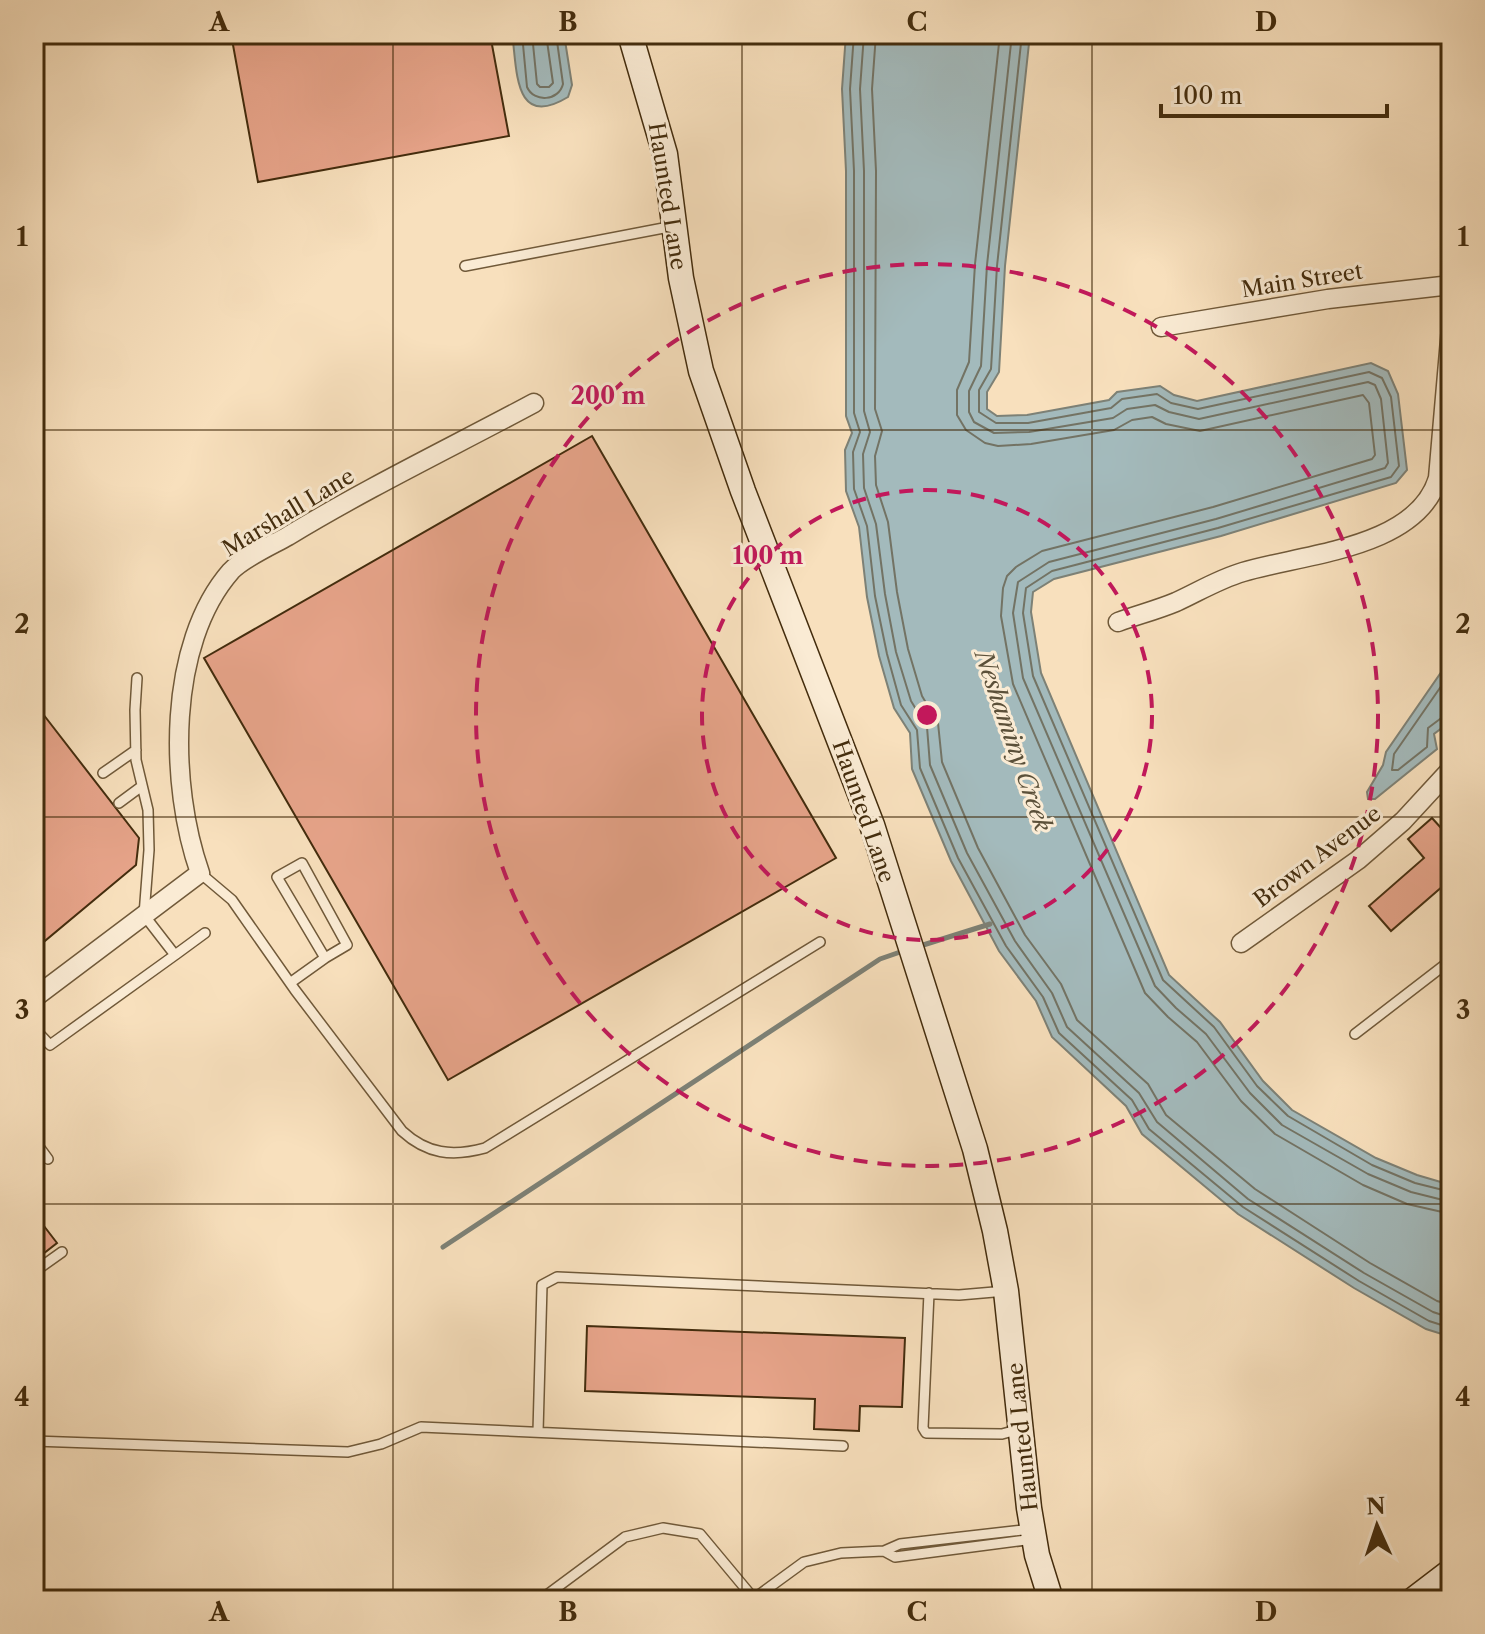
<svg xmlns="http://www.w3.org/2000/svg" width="1485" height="1634" font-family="'Libre Caslon Text',serif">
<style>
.water{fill:#a3babc;stroke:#7d8176;stroke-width:2}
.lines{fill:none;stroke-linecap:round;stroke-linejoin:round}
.shore{stroke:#737364;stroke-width:2}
.stream{stroke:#7d8176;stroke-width:5}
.building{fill:#e7a48a;stroke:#432c0d;stroke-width:2}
.lane-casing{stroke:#705939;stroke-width:12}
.street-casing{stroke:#705939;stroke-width:21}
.secondary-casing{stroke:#432c0d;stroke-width:27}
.lane{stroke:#faebd4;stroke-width:9}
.street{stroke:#faebd4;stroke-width:18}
.secondary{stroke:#faebd4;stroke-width:24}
.grid{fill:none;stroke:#432c0d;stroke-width:2;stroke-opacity:0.55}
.ring{fill:none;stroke:#c2185b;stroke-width:4;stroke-dasharray:14 10}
.labels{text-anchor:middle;stroke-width:6;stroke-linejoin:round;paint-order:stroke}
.street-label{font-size:22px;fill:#432c0d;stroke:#faebd4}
.water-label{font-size:24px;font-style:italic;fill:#5b5039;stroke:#faebd4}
.centre{fill:#c2185b;stroke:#faebd4;stroke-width:4}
.ring-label{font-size:24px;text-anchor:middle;font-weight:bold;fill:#c2185b;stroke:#faebd4;stroke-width:6;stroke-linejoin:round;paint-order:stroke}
.neatline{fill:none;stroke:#432c0d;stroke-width:3}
.grid-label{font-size:26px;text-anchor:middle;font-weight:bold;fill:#432c0d}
</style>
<rect width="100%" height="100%" fill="#f8e0bd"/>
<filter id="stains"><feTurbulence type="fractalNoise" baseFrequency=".0025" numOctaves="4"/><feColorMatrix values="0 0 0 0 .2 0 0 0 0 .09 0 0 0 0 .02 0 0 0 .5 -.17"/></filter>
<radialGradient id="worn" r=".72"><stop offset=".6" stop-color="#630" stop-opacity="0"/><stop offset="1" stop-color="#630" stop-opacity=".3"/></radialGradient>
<path class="water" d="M515,34H564L572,85L568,97C517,128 517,77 513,41Z
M846,34H1030L1005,266L999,372L987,392V409L997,416L1027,415L1109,400L1117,392L1160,386L1174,395L1197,401L1371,363L1388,371L1398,394L1407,470L1396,483L1221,536L1054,579L1033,592L1031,612L1041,673L1169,975L1220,1022L1263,1081L1292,1110L1376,1158L1417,1175L1451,1185V1337L1426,1329L1354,1288L1238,1214L1142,1134L1126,1106L1052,1037L1036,1001L999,951L951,861L912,769L910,733L894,708L879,656L867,597L859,527L846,491L845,450L852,433L846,416V171L842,89Z
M1451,658V721L1434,734L1437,749L1375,799H1368L1367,792L1383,765L1386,752Z"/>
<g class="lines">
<path class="shore" d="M522,34L527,87C534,103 559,101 563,84L556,34
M532,34L537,84L540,87H549L553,83L546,34
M854,34L850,89L854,171V413L860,432L853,452L854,489L867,526L875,596L887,654L901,705L917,730L920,768L958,858L1006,946L1043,997L1059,1033L1132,1100L1149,1129L1243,1207L1359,1281L1429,1321L1451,1328
M864,34L860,89L864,171V411L870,432L863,454L864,488L876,524L885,594L896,652L911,701L927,727L930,765L967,853L1015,941L1052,993L1067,1027L1139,1093L1157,1122L1248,1199L1364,1273L1433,1312L1451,1318
M876,34L872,89L876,171L875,409L882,431L875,456L876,485L888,522L897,592L908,649L922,696L938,723L942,762L978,848L1025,935L1061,984L1077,1020L1148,1084L1166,1115L1255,1189L1370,1263L1437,1301L1451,1305
M1000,34L975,264L969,362L957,390V415L966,430L985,443L998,446L1031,444L1114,430L1132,420L1152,417L1166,424L1200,431L1363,395L1369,403L1375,455L1372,459L1213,507L1042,551L1016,567L1007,576L1003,588L1001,616L1013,684L1145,993L1168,1017L1197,1042L1241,1101L1275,1134L1363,1185L1407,1204L1451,1214
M1012,34L987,265L981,366L969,391V412L974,422L994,433L1029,432L1113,418L1127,409L1155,405L1169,412L1199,419L1368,382L1375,385L1381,399L1388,463L1385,468L1216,519L1049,562L1018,582L1013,613L1023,678L1155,986L1176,1008L1206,1034L1250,1093L1282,1125L1368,1174L1411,1192L1451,1202
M1022,34L997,266L991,369L979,390V412L996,423H1028L1111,408L1122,399L1157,394L1171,403L1198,409L1369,372L1382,378L1391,397L1399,466L1391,477L1218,528L1052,571L1026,588L1023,613L1033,676L1163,980L1214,1027L1257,1086L1288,1116L1372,1165L1415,1183L1451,1192
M1451,672L1394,754L1392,770H1398L1427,747L1428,728L1444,716L1451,715"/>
<path class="stream" d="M920,946L990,924
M443,1247L880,959L906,950"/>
</g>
<path class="building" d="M231,34H311L312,39L341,34H490L509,136L258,182Z
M592,436L836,858L448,1080L204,658Z
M43,714L139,838L136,865L34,950V721Z
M1432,818L1451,839V879L1391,931L1369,906L1424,858L1408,839Z
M34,1213L57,1243L34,1261Z
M587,1326L905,1338L902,1407L860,1406L859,1431L814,1429L815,1399L585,1391Z"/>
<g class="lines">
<g class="lane-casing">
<path id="lane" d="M465,266L674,226
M137,678L135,710L136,760L148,810L149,850L144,915L175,955L205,933
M103,773L136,750
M119,803L142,786
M200,873L232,900L295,990L402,1131C427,1154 452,1157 485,1148L820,942
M290,983L325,958L277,877L302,863L347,945L325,958
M34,1028L50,1045L175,955
M1355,1034L1451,960
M34,1140L48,1159
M34,1272L62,1252
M929,1293L923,1428L926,1433L1002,1434L1020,1429
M538,1432L542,1285L557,1277L959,1295L1006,1291
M34,1441L348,1452L381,1444L421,1427L843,1446
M884,1551L895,1557L1034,1539
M540,1600L625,1537L663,1528L700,1534L755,1600
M752,1600L804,1562L841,1553L884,1551L900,1544L1032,1529"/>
</g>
<g class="street-casing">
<path id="street" d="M1161,327L1328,299L1451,285
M1118,622C1137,615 1157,610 1176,602C1198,592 1219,579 1243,572C1302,554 1417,549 1438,478L1451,328
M1241,943L1358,860L1403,821L1451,769
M34,998L200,873C169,785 167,644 231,571C243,558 272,545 288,536C367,488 452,447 534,403"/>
</g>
<g class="secondary-casing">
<path id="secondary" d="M630,34L665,154L681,278L701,371L743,491L872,825L975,1149L995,1231L1006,1291L1029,1508L1037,1555L1051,1600
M1413,1600L1451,1571"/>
</g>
<use href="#lane" class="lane"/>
<use href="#street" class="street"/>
<use href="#secondary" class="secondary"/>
</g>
<path class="grid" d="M393,34V1600M742,34V1600M1092,34V1600M34,430H1451M34,817H1451M34,1204H1451"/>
<g class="ring">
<circle cx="927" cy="715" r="225"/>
<circle cx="927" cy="715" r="451"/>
</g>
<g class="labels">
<g class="street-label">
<text transform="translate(668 196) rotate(81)" y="8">Haunted Lane</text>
<text transform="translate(1302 280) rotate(-9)" y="8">Main Street</text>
<text transform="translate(288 512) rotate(-31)" y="8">Marshall Lane</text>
<text transform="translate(864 811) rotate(71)" y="8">Haunted Lane</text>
<text transform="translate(1317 856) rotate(-37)" y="8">Brown Avenue</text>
<text transform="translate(1022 1437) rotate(-96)" y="8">Haunted Lane</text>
</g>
<g class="water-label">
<text transform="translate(1013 741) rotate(71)" y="8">Neshaminy Creek</text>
</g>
</g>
<circle cx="927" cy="715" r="12" class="centre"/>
<g class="ring-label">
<text x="608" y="404">200 m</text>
<text x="768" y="564">100 m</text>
</g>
<rect width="1485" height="1634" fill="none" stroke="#f8e0bd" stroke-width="88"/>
<g transform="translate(1377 1526) rotate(357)" stroke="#faebd4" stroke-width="6" paint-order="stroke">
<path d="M0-6L14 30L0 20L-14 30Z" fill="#432c0d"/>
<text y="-12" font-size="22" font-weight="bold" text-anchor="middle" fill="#432c0d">N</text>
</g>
<path d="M1161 104v12h226v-12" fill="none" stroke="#432c0d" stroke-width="4"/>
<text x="1173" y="104" font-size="24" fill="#432c0d" stroke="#faebd4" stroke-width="6" paint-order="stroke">100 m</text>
<rect x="44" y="44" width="1397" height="1546" class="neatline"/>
<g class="grid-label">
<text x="219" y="31">A</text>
<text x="568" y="31">B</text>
<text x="917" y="31">C</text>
<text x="1266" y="31">D</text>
<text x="22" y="246">1</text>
<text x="1463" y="246">1</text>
<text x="22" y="633">2</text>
<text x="1463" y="633">2</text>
<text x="22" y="1019">3</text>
<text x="1463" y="1019">3</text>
<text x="22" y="1406">4</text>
<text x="1463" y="1406">4</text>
<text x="219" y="1621">A</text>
<text x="568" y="1621">B</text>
<text x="917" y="1621">C</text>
<text x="1266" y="1621">D</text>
</g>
<rect width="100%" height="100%" filter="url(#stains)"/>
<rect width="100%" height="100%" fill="url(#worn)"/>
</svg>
